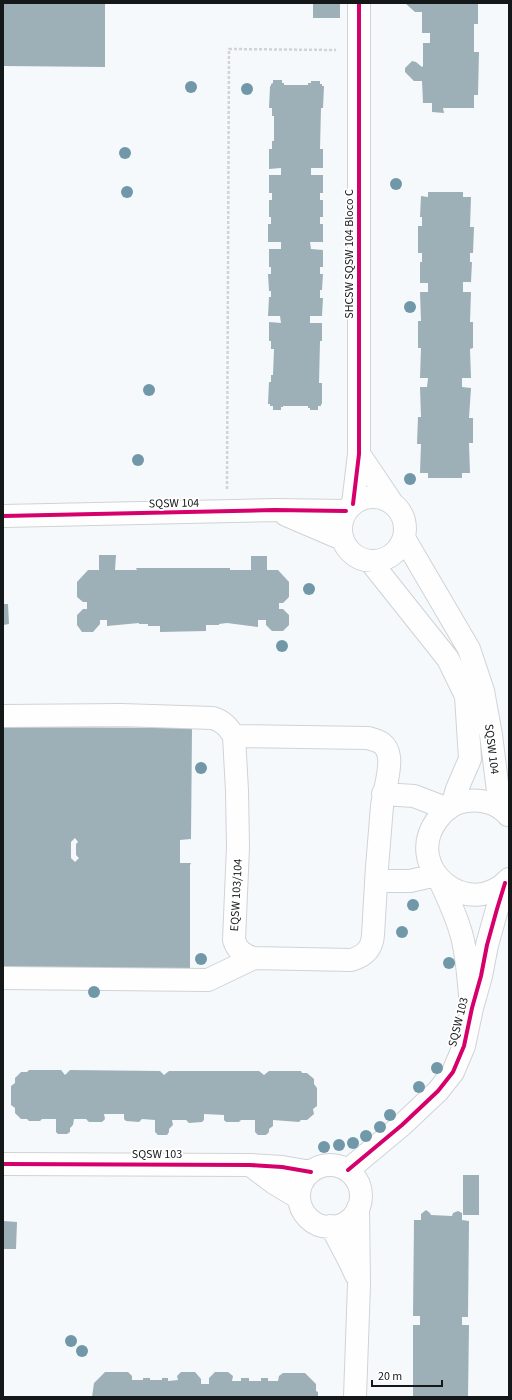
<svg xmlns="http://www.w3.org/2000/svg" width="512" height="1400" font-family="'Source Sans 3',sans-serif">
<style>
.building{fill:#9dafb7;fill-rule:evenodd}
.lines{fill:none;stroke-linecap:round;stroke-linejoin:round}
.minor-casing{stroke:#d0d3d5;stroke-width:24}
.path{stroke:#d2d4d4;stroke-width:2.5;stroke-dasharray:3 2;stroke-linecap:butt}
.minor{stroke:#fefefe;stroke-width:22}
.cycleway-casing{stroke:#fff;stroke-width:6}
.cycleway{stroke:#d6006c;stroke-width:4}
.tree{fill:#7198a8}
.labels{text-anchor:middle;stroke-width:3.5;stroke-linejoin:round;paint-order:stroke}
.street-label{font-size:12px;fill:#151819;stroke:#fff}
</style>
<rect width="100%" height="100%" fill="#f6f9fb"/>
<path class="building" d="M3,3H105V67L3,66Z
M313,3H340V18H313Z
M405,3H478V24H474V52H479L478,95H474V108H443L444,113L432,112V103H423L422,81H414L405,72V68L412,61L416,62L422,67L423,66V43H430V33H422V12H415Z
M273,80H282V83H284V85H308V83H311V81H320V84H322V86H324L323,108H321L320,149H323V168H311V175H323V193H320V200H323V217H320V224H323V242H310L311,249L323,250V267H320V274H323L322,290H320V298H323L322,316H310V323H322V341H320L319,383H322V404H321V406H318V410H310V408H308V406H283V407H281V410H273V406H270V404H268L269,382H271V375H273L274,349H271V341H269V322L281,323L280,316H268L269,297H271V291H269L268,274H271V267H269V249H281V242H268V224H271V217H269V200H272V193H269V175H281V168L269,169V149H272V141H274V116H272V108H269L270,86H271V84L273,83Z
M428,192H463V197H471L470,227H474L473,253H470V262H472L471,282H463V292H471L470,322H473V348L470,349L471,378H462V387L471,388L469,418H473V443H469L470,473H462V478H428V473H420L421,444H417L418,417H421L420,387H427L428,378H420L421,348H418V321H421L420,292H428V283H420V262H422V253H418V226H422V217H420L421,196L428,197Z
M99,555H116L115,570H137L136,568H230V570H251V556H267V570H278L289,582V597L283,603H279V609H283L289,615V625L283,631H272L266,625V620H258V627L227,623L219,624V625H206V631L160,632V626H148V624H139V623L107,626V620H100V624L93,632H82L77,625V615L83,609H87V602H83L77,597V582L88,570H99Z
M3,604H8L9,624L3,625Z
M3,727L192,728L191,839L180,840V863H191L190,865V977H3ZM75,838L78,842L76,844V855L79,858L75,862L71,858V842Z
M29,1070H61L65,1075L70,1070L160,1071L164,1075L169,1071H259L264,1075L269,1071H301L302,1073H307L314,1079V1084L317,1088V1106L313,1109L314,1114L307,1120H301L299,1122L273,1120V1126L269,1129V1132L266,1135H258L255,1132V1120H241L239,1122H226L224,1120V1115L204,1114V1120L202,1122L189,1123L186,1120H172L173,1125L169,1129V1132L167,1135H158L155,1132V1120L142,1119L139,1122L126,1121L124,1119V1114H104L105,1119L102,1122H89L86,1119H74L73,1125L70,1128V1132L67,1134H58L56,1132V1119H42L40,1121H29L27,1119H21L15,1113V1108L11,1105V1086L15,1083V1078L21,1072H27Z
M463,1175H479V1215H463Z
M426,1210L430,1213L431,1215L452,1216L453,1213L458,1211L462,1213V1220L469,1221L468,1317H462V1325H469L468,1397H413V1325H420V1316H413L414,1220H421V1214Z
M3,1221L17,1222L16,1249H3Z
M105,1372H128L132,1376V1380H143V1378H150V1380H162V1378H168V1381L178,1380L177,1376L181,1372H195L201,1379V1384H209V1378L215,1372H228L233,1376L232,1381H241V1378H249V1381H261V1378H268V1381H278L279,1376L283,1373H305L316,1384V1391L318,1392V1397H92L94,1383Z"/>
<g class="lines">
<g class="minor-casing">
<path id="minor" d="M359,454L392,503
M341 529a32 32 0 1 1 64 0a32 32 0 1 1-64 0Z
M353,504L359,454V3
M286,515L342,539
M3,516L274,510L346,511
M404,538L469,649L483,691L491,735L500,807
M370,561L448,659L466,696L470,759L457,789L452,806
M3,716L121,715L213,718C223,721 228,727 234,736
M234,736L368,738C380,741 387,744 389,757C391,771 384,791 382,806C378,849 375,892 373,935C372,949 365,956 351,960L254,958C243,955 237,950 234,940L238,847L237,791Z
M383,794L414,796L448,809
M508,815C498,803 482,799 467,801C455,802 444,810 437,820C402,868 469,922 509,879
M377,881H410L436,875
M440,881C448,898 456,915 461,933C467,953 468,974 470,995
M3,978L208,980L254,958
M3,1164L250,1165L282,1167L311,1172
M250,1165L274,1183L299,1198
M299 1196a31 31 0 1 1 62 0a31 31 0 1 1-62 0Z
M348,1170L402,1125L438,1091L453,1072L464,1046L472,1008L481,976L487,945L497,909L505,883
M331,1226L351,1264L356,1275
M355,1397L359,1284L358,1208"/>
</g>
<path class="path" d="M227,489L229,49L336,50"/>
<use href="#minor" class="minor"/>
<g class="cycleway-casing">
<path id="cycleway" d="M353,504L359,454V3
M3,516L274,510L346,511
M3,1164L250,1165L282,1167L311,1172
M348,1170L402,1125L438,1091L453,1072L464,1046L472,1008L481,976L487,945L497,909L505,883"/>
</g>
<use href="#cycleway" class="cycleway"/>
</g>
<g class="tree">
<circle cx="191" cy="87" r="6"/>
<circle cx="247" cy="89" r="6"/>
<circle cx="125" cy="153" r="6"/>
<circle cx="396" cy="184" r="6"/>
<circle cx="127" cy="192" r="6"/>
<circle cx="410" cy="307" r="6"/>
<circle cx="149" cy="390" r="6"/>
<circle cx="138" cy="460" r="6"/>
<circle cx="410" cy="479" r="6"/>
<circle cx="309" cy="589" r="6"/>
<circle cx="282" cy="646" r="6"/>
<circle cx="201" cy="768" r="6"/>
<circle cx="413" cy="905" r="6"/>
<circle cx="402" cy="932" r="6"/>
<circle cx="201" cy="959" r="6"/>
<circle cx="449" cy="963" r="6"/>
<circle cx="94" cy="992" r="6"/>
<circle cx="437" cy="1068" r="6"/>
<circle cx="419" cy="1087" r="6"/>
<circle cx="390" cy="1115" r="6"/>
<circle cx="380" cy="1127" r="6"/>
<circle cx="366" cy="1136" r="6"/>
<circle cx="353" cy="1143" r="6"/>
<circle cx="339" cy="1145" r="6"/>
<circle cx="324" cy="1147" r="6"/>
<circle cx="71" cy="1341" r="6"/>
<circle cx="82" cy="1351" r="6"/>
</g>
<g class="labels">
<g class="street-label">
<text transform="translate(349 254) rotate(-90)" y="4">SHCSW SQSW 104 Bloco C</text>
<text transform="translate(174 503) rotate(-1)" y="4">SQSW 104</text>
<text transform="translate(492 749) rotate(83)" y="4">SQSW 104</text>
<text transform="translate(236 895) rotate(-87)" y="4">EQSW 103/104</text>
<text transform="translate(458 1022) rotate(-76)" y="4">SQSW 103</text>
<text x="157" y="1158">SQSW 103</text>
</g>
</g>
<rect width="512" height="1400" fill="none" stroke="#151819" stroke-width="8"/>
<path d="M372 1380v6h70v-6" fill="none" stroke="#151819" stroke-width="2"/>
<text x="378" y="1380" font-size="12" fill="#151819" stroke="#ffffff" stroke-width="3" paint-order="stroke">20 m</text>
</svg>
